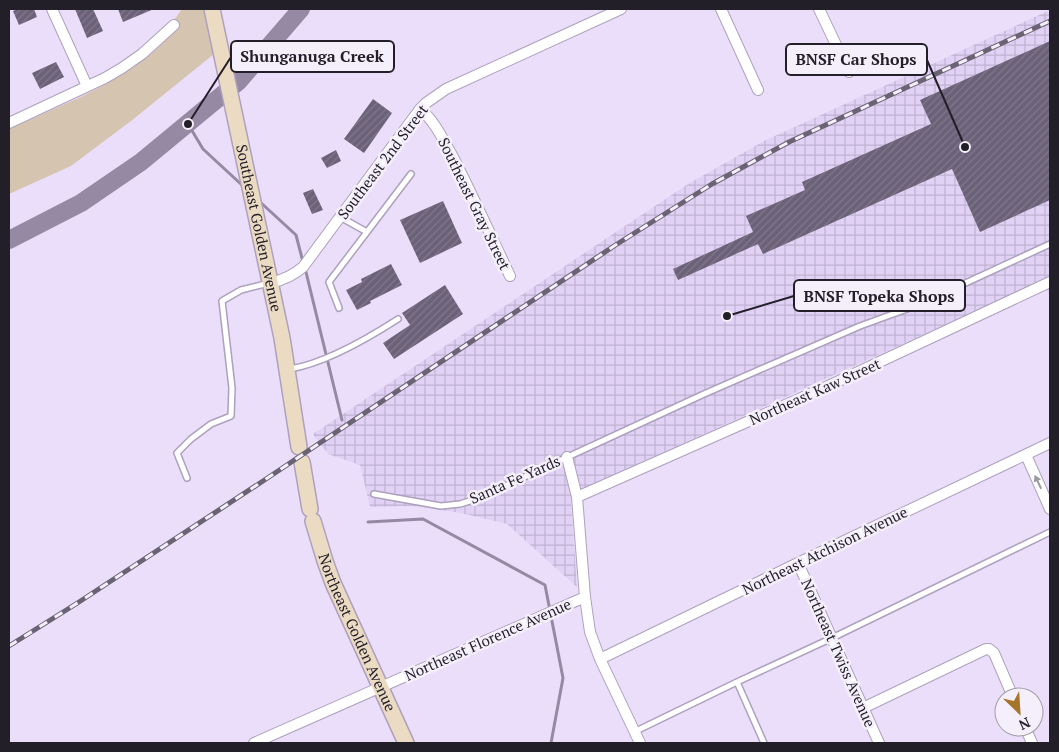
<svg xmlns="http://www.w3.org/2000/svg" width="1059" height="752" font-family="'PT Serif',serif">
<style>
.industrial{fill:url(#industrial-grid)}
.green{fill:#d5c5b0}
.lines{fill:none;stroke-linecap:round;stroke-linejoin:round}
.stream{stroke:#9589a3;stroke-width:3}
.river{stroke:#9589a3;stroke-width:18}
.building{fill:url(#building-hatch)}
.lane-casing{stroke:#ada1bd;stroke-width:8}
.street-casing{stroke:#ada1bd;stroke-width:12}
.secondary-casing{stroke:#ada1bd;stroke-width:18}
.lane{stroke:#fff;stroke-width:5}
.street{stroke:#fff;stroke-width:10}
.secondary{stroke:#ebdbc3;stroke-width:15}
.rail-casing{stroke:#6a6373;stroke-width:5}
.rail{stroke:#f4effb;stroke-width:3;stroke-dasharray:9;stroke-linecap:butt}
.oneway{fill:#9c9a9f}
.labels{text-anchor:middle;stroke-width:5;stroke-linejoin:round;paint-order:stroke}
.street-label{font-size:15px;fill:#231f29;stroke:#f4effb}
.leader{fill:none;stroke:#231f29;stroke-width:2}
.callout-dot{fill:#231f29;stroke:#f4effb;stroke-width:2}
.callout{fill:#f4effb;stroke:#231f29;stroke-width:2}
.callout-label{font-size:16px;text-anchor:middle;font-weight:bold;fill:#231f29}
</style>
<defs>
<pattern id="industrial-grid" width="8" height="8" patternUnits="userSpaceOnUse" patternTransform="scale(1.25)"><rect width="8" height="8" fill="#e0d1f5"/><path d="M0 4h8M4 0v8" fill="none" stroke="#c0b3d2"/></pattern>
<pattern id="building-hatch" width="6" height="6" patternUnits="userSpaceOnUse" patternTransform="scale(1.25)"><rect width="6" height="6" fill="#6b6179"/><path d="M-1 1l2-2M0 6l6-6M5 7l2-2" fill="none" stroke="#80788a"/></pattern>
</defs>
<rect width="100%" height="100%" fill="#ebdefb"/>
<path class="industrial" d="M1050,10V296L1042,281L582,489L571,503L577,587L507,524L461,513L414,506L370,507L360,465L328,454L313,434L688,184L764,141Z"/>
<path class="green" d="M182,9H204L214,54L131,121L71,166L9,194V129C66,103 140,77 179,25L174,20Z"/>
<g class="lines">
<path class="stream" d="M188,124L203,149L243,186
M259,201L296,235L303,262
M305,268L342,420
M368,522L423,519L545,585L563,678L551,743"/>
<path class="river" d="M9,240L81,203L141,162L239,81L301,9"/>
</g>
<path class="building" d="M18,9H34L37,17L19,25L13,11Z
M75,9H93L103,31L87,38Z
M118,9H154L123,22Z
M1050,41V200L980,232L952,169L763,254L758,244L678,280L673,269L753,232L746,216L805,190L802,182L931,124L920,100Z
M56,62L64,77L40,89L32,73Z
M373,99L392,113L364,153L344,139Z
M336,150L341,161L327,168L321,158Z
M313,189L323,210L312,214L303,193Z
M443,201L462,243L420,263L400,220Z
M391,264L402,285L370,301L371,303L357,310L346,290L362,282L361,279Z
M445,285L463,314L394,359L383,343L410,325L402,313Z"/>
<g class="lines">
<g class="lane-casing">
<path id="lane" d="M340,217L367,232L411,174
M339,308L329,282L367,232
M290,369C326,363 367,339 398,319
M187,478L177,453L191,439L211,424L231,416L232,388L222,301L241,290L269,283
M374,494L441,506L460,504L479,498L704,394L860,326L918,305L1050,244
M737,682L764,743
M634,732L737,682L832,638L1050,532"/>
</g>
<g class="street-casing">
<path id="street" d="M52,9L87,86
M721,9L758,90
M819,9L849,72
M420,109C435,121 443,140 453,157C473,196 491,236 510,276
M9,123L105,78L122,68L142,54L174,25
M270,283C283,280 293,276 303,267L420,109L426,103L446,89L621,9
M1026,455L1050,509
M567,457L577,497L585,597L590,632L600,659L640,743
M577,497L826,387L1050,282
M798,563L879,743
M600,659L798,563L1050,443
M863,708L986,649H989L994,653L1013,697
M1025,727L1032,743
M254,743L585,597"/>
</g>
<g class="secondary-casing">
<g id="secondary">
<path id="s1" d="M212,9L282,338L299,447"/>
<path d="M302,462L310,509"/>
<path id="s2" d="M313,521L325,561L333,583L406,743"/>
</g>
</g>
<use href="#lane" class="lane"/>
<use href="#street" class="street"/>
<use href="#secondary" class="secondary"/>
<g class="rail-casing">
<path id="rail" d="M9,646L79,602L266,479L614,246L712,184L789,142L1050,21"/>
</g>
<use href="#rail" class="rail"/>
</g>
<defs><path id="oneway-solid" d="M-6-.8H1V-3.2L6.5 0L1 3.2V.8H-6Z" transform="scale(1.25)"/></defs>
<use class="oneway" href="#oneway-solid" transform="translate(1038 482) rotate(-115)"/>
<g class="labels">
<g class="street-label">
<text transform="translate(383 162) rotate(-53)" y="5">Southeast 2nd Street</text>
<text transform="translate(474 204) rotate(64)" y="5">Southeast Gray Street</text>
<text dy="5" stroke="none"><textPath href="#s1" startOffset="224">Southeast Golden Avenue</textPath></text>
<text transform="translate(815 392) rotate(-24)" y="5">Northeast Kaw Street</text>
<text transform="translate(515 480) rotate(-24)" y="5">Santa Fe Yards</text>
<text transform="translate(825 551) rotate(-26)" y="5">Northeast Atchison Avenue</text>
<text dy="5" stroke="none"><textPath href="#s2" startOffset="120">Northeast Golden Avenue</textPath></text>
<text transform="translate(488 640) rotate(-24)" y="5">Northeast Florence Avenue</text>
<text transform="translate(838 653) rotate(66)" y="5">Northeast Twiss Avenue</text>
</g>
</g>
<path class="leader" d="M188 124L231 57M965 147L927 60M727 316L794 296"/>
<g class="callout-dot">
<circle cx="188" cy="124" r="5"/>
<circle cx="965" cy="147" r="5"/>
<circle cx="727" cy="316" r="5"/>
</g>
<g class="callout">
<rect x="231" y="41" width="163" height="31" rx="5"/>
<rect x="786" y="44" width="141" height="31" rx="5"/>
<rect x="794" y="280" width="171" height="31" rx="5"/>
</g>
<g class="callout-label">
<text x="312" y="62">Shunganuga Creek</text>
<text x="856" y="65">BNSF Car Shops</text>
<text x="879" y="302">BNSF Topeka Shops</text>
</g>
<rect width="1059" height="752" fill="none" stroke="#231f29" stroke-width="20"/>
<g transform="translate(1019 712) rotate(155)"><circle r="24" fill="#f4effb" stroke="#a09ca7"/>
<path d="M0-4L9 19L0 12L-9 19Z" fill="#a6752a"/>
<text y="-8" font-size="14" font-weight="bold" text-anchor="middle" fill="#231f29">N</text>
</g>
</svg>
